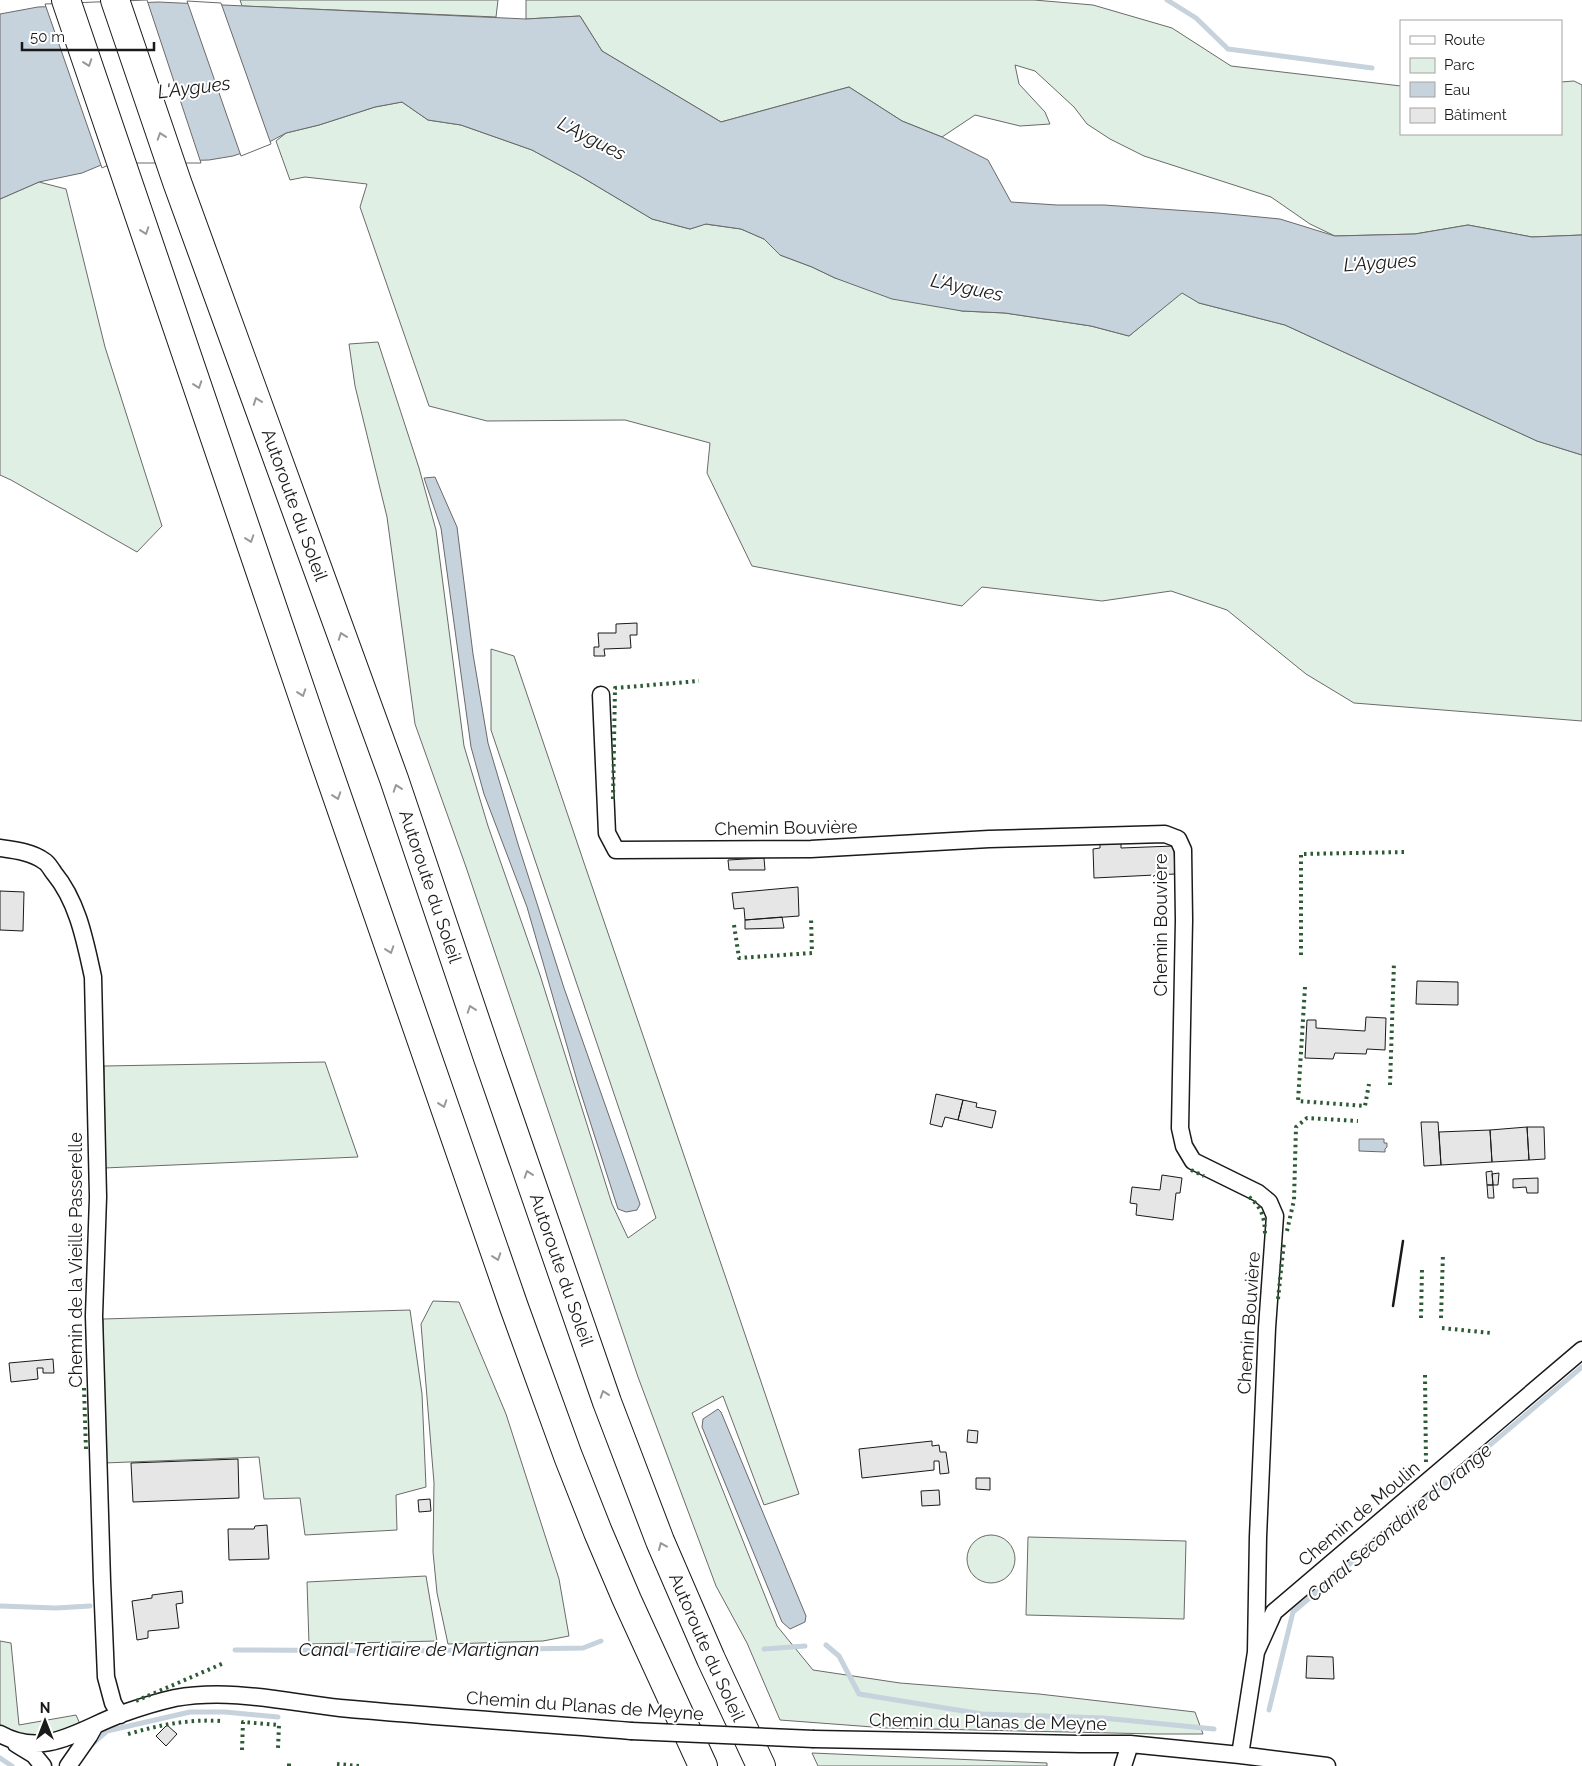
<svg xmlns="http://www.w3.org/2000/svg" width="1582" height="1766" font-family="Raleway,sans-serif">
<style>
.green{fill:#e0efe3;stroke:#6a6a6a}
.water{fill:#c6d2dc;stroke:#6a6a6a}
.pier{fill:#fff;stroke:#6a6a6a}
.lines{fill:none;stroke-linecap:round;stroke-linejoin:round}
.stream{stroke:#c6d2dc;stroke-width:5}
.building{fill:#e6e6e6;stroke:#1a1a1a}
.minor-casing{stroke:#1a1a1a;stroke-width:19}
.motorway-casing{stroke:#1a1a1a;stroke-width:30}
.minor{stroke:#fff;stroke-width:16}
.motorway{stroke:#fff;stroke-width:28}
.minor-bridge-casing{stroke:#1a1a1a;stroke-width:19;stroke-linecap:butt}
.minor-bridge{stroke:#fff;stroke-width:16}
.hedge{stroke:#2b5a34;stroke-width:4;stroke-dasharray:2.5 4;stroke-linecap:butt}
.wall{stroke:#1a1a1a;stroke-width:2.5}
.oneway{stroke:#989898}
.labels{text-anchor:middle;stroke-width:4;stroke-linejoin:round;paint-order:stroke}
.street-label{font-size:18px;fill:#1a1a1a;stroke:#fff}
.water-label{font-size:19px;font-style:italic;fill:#1a1a1a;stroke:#fff}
</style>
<rect width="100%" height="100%" fill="#fff"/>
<path class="green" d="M240,0H498L496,17L242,6Z
M526,0H1034L1093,5L1172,28L1231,66L1401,86V134H1561V82L1574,81L1582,85V235L1532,237L1468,225L1415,234L1335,236L1310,224L1271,197L1144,156L1110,139L1087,124L1074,107L1035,71L1015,65L1019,84L1045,112L1050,124L1020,126L975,115L942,137L902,121L849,87L721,122L602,51L580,16L526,19Z
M402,102L428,120L461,125L532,150L580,176L652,219L690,229L705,224L741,229L764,239L780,255L812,267L835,278L962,311L1005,313L1091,326L1129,336L1182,292L1199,303L1285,325L1537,441L1582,455V721L1354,703L1306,674L1227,610L1171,591L1102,601L982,587L962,606L752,566L707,473L710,443L625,420L487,421L429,406L360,207L367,184L305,177L290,180L276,141L286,133L319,125L375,107Z
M39,182L66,189L105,347L162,526L137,552L11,480L0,475V199Z
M378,342L419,468L436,530L464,746L488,826L540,975L612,1204L628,1238L656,1218L491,730V649L514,656C608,936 705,1214 799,1494L764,1505L723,1396L692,1413L777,1626L813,1670L900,1683L1039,1694L1195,1712L1203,1734H1157L886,1728L780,1720L747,1643L716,1586L638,1377L466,867L415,724L387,517L355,386L349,344Z
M325,1062L358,1157L104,1168V1066Z
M433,1301L459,1302L506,1414L559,1579L569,1636L543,1641L448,1644L437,1593L433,1552L434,1483L421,1324Z
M410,1310L422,1394L426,1487L396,1495L397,1530L305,1535L300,1498L264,1499L259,1457L104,1463L103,1319Z
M967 1559a24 24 0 1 1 48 0a24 24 0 1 1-48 0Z
M1028,1537L1186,1541L1184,1619L1026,1615Z
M426,1576L437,1641L309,1644L307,1582Z
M0,1641L11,1643L19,1725L76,1715L80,1724L39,1739L0,1728Z
M812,1753L1047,1763V1766H818Z"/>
<path class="water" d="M158,2L526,19L580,16L602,51L721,122L849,87L902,121L942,137L988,160L1011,202L1057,205H1104L1218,213L1280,219L1335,236L1415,234L1468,225L1532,237L1582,235V455L1537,441L1285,325L1199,303L1182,293L1129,336L1091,326L1005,313L962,311L892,299L835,278L812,267L780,255L764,239L741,229L706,224L690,229L652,219L580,176L532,150L461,125L428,120L402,102L375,107L319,125L286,133L260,147L233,156L209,160L106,163L82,173L39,182L0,199V14L38,7Z
M435,477L457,527L473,654L488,743L518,844L564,988L640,1204L637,1210L626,1212L618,1209L578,1084L527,907L484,794L471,747L441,528L424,478Z
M1359,1139H1384V1143H1387V1147L1385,1149V1152L1359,1151Z
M718,1409L721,1412L806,1616L805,1622L790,1629L782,1622L702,1427L703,1419Z"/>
<path class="pier" d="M147,0L201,163H138L106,166L102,168L45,4Z
M187,1L221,3L271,144L241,156Z"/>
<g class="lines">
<path class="stream" d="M1167,0L1196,18L1228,49L1372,68
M0,1606L56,1608L90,1606
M826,1645L839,1656L859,1694L982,1714L1103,1718L1214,1729
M764,1649L805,1646
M235,1650L412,1651L583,1648L601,1641
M1269,1710L1293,1612L1582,1367
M91,1745L107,1731L190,1712H225L278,1717
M0,1758L12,1766"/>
</g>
<path class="building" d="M637,623V635H630L631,648L604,649L605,656H594V647H599L598,633H616V624Z
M1121,842V848L1174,846L1175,874L1094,878L1093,849L1100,848V843Z
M764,858L765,870H729L728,860Z
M798,887L799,916L745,920L744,908L734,909L732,893Z
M0,891L24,892L23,931L0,930Z
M782,917L784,928L745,929V920Z
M1417,981L1458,982V1005L1416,1004Z
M1366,1017L1386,1018L1385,1050L1367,1049L1366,1054L1335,1053L1333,1059L1305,1058L1307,1020H1316V1028L1365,1031Z
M936,1094L963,1100L958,1120L945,1117L942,1127L930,1124Z
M963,1100L977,1103L976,1107L996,1111L992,1128L958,1120Z
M1421,1122H1438L1441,1165L1424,1166Z
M1527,1127L1529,1160L1492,1162L1490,1130Z
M1527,1127H1544L1545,1159L1529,1160Z
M1490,1130L1492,1162L1441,1165L1439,1132Z
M1492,1171L1493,1185H1487L1486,1172Z
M1499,1173L1498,1185H1493L1492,1174Z
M1162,1175L1182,1178L1180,1193H1176L1173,1220L1136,1215L1137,1204L1130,1203L1132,1187L1160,1190Z
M1538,1178V1193H1527L1526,1187L1513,1188V1179Z
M1487,1185H1493L1494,1198H1488Z
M53,1359L54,1373H43V1368H37L38,1379L11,1382L9,1363Z
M968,1430L978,1431L977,1443L967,1442Z
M932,1441V1446L939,1445L940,1452H946L949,1473L940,1474L939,1461H934V1470L862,1478L859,1449Z
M238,1459L239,1498L133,1502L131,1463Z
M976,1478H990V1490L976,1489Z
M939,1490L940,1505L922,1506L921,1491Z
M430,1499L431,1511L419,1512L418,1500Z
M267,1525L269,1559L229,1560L228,1529H254L255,1526Z
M182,1591L183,1603L176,1604L179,1628L148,1631V1638L137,1640L132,1601L152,1598V1595Z
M1307,1656L1333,1657L1334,1679L1306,1678Z
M167,1725L177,1734L166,1746L156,1736Z"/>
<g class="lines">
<g class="minor-casing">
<path id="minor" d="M601,695L607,833L616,850L811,849L989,839L1165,834L1178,839L1183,850L1184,920L1180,1128L1184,1146L1193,1161L1258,1193L1269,1202L1275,1216L1267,1328L1258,1537L1256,1652
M0,848C14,850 32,852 44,861C48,863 51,869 54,873C78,902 85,941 93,977L98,1197L94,1316L102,1581L106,1677L113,1703L120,1715
M0,1734C44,1759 80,1729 121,1714C138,1708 157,1702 175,1698C230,1688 286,1702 340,1708C437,1717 534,1723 631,1731
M814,1739L1080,1744H1130L1240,1755L1327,1766
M16,1744L34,1755L43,1766
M1240,1755L1256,1652L1274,1612L1582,1350
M68,1766L89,1736L94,1727
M1123,1766L1130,1744"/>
</g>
<g class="motorway-casing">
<g id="motorway">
<path d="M66,0L321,750L514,1307L568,1456L598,1532L627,1600L703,1766"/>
<path id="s1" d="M115,0L177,182L394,779L487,1055L607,1402L660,1541L711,1659L761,1766"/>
</g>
</g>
<use href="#minor" class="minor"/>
<use href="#motorway" class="motorway"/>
<g class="minor-bridge-casing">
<path id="minor-bridge" d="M631,1731L814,1739"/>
</g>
<use href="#minor-bridge" class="minor-bridge"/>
<path class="hedge" d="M613,799L615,688L699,681
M734,925L739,958L812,953L811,917
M1301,955V854L1408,852
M1305,987L1298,1101L1365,1106L1369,1084
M1390,1085L1394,962
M1191,1170L1204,1176
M1249,1197C1263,1208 1265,1220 1265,1237
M1287,1231L1294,1200L1296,1127L1307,1118L1358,1121
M1278,1299L1284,1242
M1421,1318L1422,1269
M1441,1318L1443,1253
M1442,1328L1491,1333
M1425,1375L1426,1465
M84,1388L86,1450
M136,1701L224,1663
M128,1734C160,1725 187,1719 222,1721
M242,1750L243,1722L279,1725L278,1748
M337,1764L359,1766
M289,1766V1761"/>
<path class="wall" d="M1393,1306L1403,1241"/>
</g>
<defs><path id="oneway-chevron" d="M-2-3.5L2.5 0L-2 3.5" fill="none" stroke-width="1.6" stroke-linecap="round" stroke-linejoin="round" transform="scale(1.25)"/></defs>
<g class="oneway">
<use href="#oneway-chevron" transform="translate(88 63) rotate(71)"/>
<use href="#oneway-chevron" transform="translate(161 136) rotate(-109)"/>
<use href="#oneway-chevron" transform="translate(145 231) rotate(71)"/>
<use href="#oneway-chevron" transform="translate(198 385) rotate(71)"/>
<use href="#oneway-chevron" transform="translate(257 401) rotate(-110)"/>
<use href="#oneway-chevron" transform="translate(250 539) rotate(71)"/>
<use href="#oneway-chevron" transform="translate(342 636) rotate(-110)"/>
<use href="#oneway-chevron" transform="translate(302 693) rotate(71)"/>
<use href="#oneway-chevron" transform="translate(397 788) rotate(-109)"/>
<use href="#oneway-chevron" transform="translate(337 796) rotate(71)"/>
<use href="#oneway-chevron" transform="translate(390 950) rotate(71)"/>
<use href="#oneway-chevron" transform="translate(471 1009) rotate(-109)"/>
<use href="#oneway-chevron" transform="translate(443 1104) rotate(71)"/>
<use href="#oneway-chevron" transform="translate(528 1174) rotate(-109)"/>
<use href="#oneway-chevron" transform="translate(497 1257) rotate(71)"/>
<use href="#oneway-chevron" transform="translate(604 1394) rotate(-109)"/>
<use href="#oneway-chevron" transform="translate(662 1546) rotate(-113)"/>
</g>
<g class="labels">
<g class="street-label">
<text dy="6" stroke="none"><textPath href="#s1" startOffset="536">Autoroute du Soleil</textPath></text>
<text transform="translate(786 828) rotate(-1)" y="6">Chemin Bouvière</text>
<text dy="6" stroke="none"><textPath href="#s1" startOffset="941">Autoroute du Soleil</textPath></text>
<text transform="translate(1161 925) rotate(-90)" y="6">Chemin Bouvière</text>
<text transform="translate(76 1260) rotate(-90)" y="6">Chemin de la Vieille Passerelle</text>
<text dy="6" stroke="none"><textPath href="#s1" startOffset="1346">Autoroute du Soleil</textPath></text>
<text transform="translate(1249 1323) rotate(-86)" y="6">Chemin Bouvière</text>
<text transform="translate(1359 1514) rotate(-40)" y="6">Chemin de Moulin</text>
<text dy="6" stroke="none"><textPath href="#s1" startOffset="1751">Autoroute du Soleil</textPath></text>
<text transform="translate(585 1706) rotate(4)" y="6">Chemin du Planas de Meyne</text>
<text transform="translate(988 1722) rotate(1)" y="6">Chemin du Planas de Meyne</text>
</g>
<g class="water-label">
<text transform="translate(194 87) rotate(-7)" y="7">L'Aygues</text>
<text transform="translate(592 138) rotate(27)" y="7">L'Aygues</text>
<text transform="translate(1380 262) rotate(-4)" y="7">L'Aygues</text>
<text transform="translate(967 287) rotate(12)" y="7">L'Aygues</text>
<text transform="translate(1399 1522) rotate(-40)" y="7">Canal Secondaire d'Orange</text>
<text x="419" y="1656">Canal Tertiaire de Martignan</text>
</g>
</g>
<rect x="1400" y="20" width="162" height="115" fill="#ffffff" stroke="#a3a3a3"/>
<rect x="1410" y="36" width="25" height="8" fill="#ffffff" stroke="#a3a3a3"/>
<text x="1444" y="45" font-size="15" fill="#1a1a1a">Route</text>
<rect x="1410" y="58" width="25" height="15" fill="#e0efe3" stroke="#a3a3a3"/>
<text x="1444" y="70" font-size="15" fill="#1a1a1a">Parc</text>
<rect x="1410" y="82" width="25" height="15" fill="#c6d2dc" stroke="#a3a3a3"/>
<text x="1444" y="95" font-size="15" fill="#1a1a1a">Eau</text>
<rect x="1410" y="108" width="25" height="15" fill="#e6e6e6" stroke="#a3a3a3"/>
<text x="1444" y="120" font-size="15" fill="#1a1a1a">Bâtiment</text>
<g transform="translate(45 1721)" stroke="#ffffff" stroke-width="4" paint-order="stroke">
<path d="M0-4L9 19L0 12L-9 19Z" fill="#1a1a1a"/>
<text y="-8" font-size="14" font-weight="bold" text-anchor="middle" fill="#1a1a1a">N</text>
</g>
<path d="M22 42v8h132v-8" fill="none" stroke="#1a1a1a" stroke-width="2.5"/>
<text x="30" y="42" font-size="15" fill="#1a1a1a" stroke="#ffffff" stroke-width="4" paint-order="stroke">50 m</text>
</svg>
